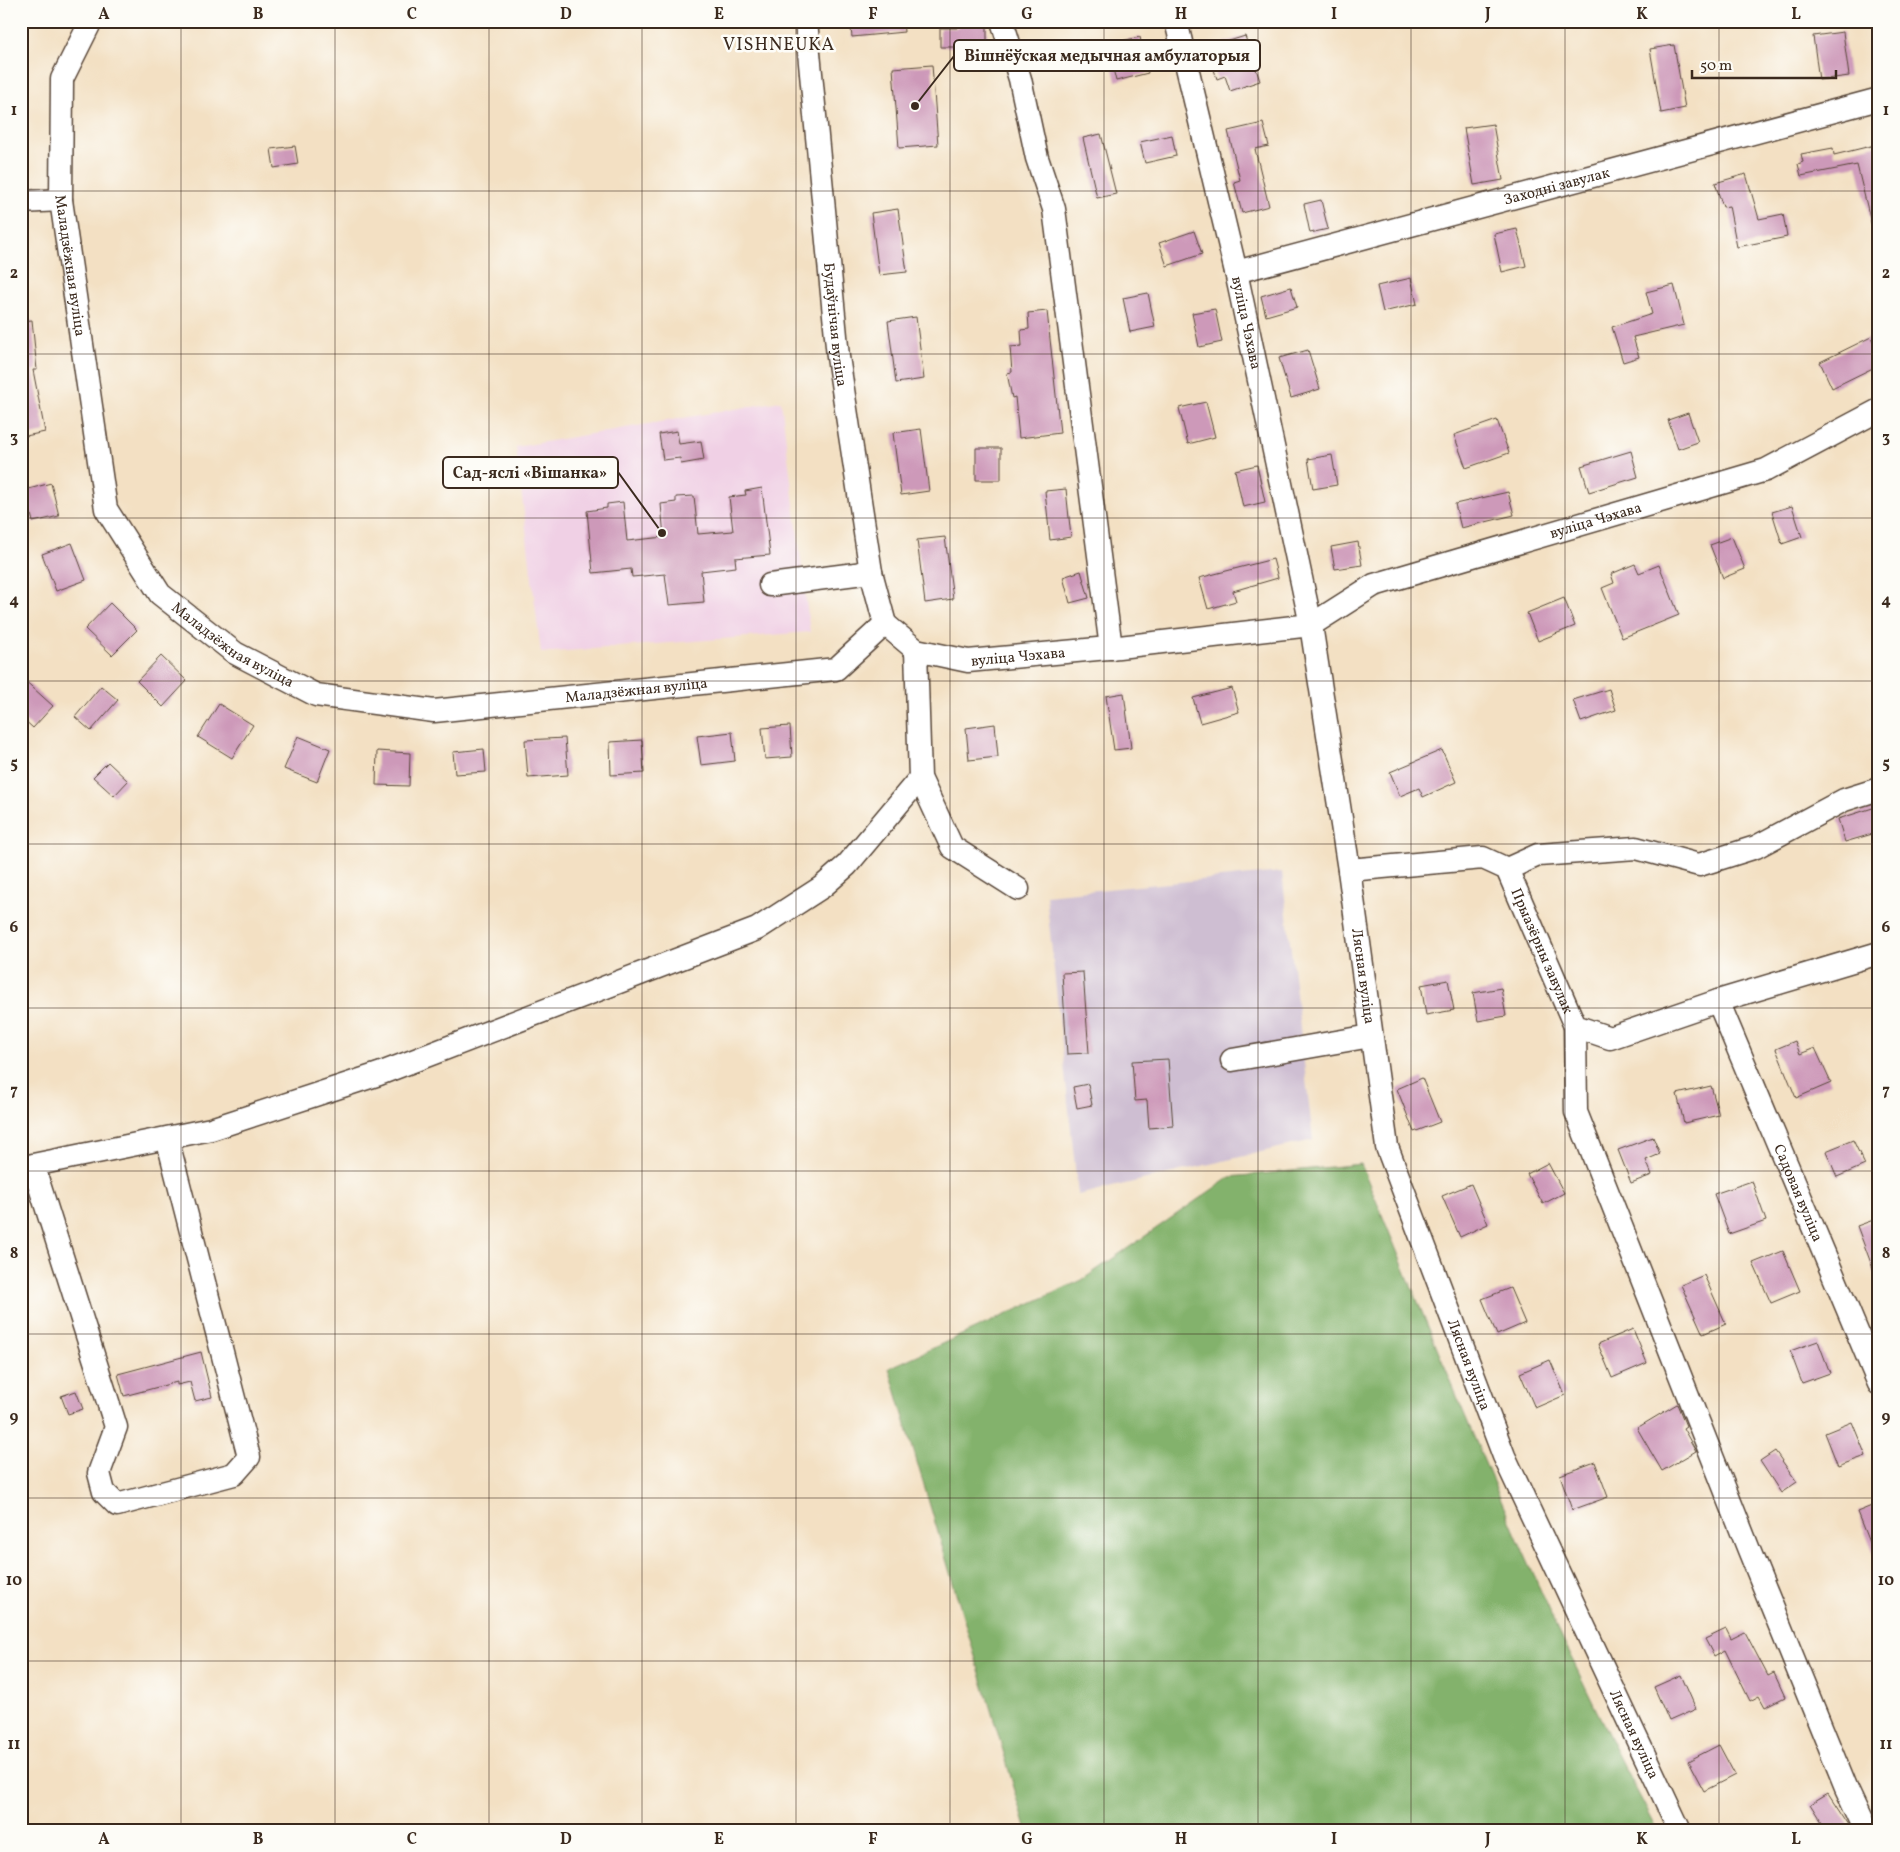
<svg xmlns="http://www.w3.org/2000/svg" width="1900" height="1852" font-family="Vollkorn,serif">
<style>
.built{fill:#f0d0e5}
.industrial{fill:#cebed2}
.forest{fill:#83b26c;stroke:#5f6e45}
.building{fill:#cd99b9}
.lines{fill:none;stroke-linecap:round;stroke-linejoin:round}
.minor-casing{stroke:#574537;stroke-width:25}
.minor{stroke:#fff;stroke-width:22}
.grid{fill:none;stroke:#3b2a1e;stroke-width:1;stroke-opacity:0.55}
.labels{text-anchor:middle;stroke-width:5;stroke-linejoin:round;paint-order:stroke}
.street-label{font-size:15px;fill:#3b2a1e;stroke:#fdfcf7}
.quarter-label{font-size:18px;letter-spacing:1px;fill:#3b2a1e;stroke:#fdfcf7}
.leader{fill:none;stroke:#3b2a1e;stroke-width:2}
.callout-dot{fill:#3b2a1e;stroke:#fdfcf7;stroke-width:2}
.callout{fill:#fdfcf7;stroke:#3b2a1e;stroke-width:2}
.callout-label{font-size:16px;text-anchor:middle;font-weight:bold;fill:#3b2a1e}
.neatline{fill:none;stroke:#3b2a1e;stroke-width:2}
.grid-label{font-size:16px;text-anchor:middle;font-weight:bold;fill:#3b2a1e}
</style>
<rect width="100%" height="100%" fill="#fdfcf7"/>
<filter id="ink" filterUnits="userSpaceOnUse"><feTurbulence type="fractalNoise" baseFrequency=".02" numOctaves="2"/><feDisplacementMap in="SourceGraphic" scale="10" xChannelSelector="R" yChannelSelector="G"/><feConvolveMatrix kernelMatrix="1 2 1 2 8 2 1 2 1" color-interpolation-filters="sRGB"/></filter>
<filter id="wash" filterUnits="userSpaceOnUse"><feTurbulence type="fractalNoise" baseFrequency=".0096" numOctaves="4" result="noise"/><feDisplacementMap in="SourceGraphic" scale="20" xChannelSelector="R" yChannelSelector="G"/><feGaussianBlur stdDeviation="1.12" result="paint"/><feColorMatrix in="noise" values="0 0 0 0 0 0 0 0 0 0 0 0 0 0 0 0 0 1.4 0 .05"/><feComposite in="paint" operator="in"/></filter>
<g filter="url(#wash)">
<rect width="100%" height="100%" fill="#f3e0c3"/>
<path class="built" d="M781,401L810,632L541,653L516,447Z"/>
<path class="industrial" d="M1282,872L1313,1140L1078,1195L1046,895Z"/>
<path class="forest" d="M1361,1164C1454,1388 1543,1616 1658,1831H1027L889,1368L1082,1280L1230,1177Z"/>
<g id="blocks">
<path class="building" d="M850,21H903L904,32L852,37Z
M958,21H987V47H940V28H958Z
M1843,32L1849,76L1819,80L1813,36Z
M1245,36L1260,81L1230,91L1225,76L1217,79L1211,60L1227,55L1223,43Z
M1140,37L1148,73L1116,81L1107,44Z
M1674,45L1685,108L1661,113L1650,49Z
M932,65L938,145L899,148L893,68Z
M1263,123L1269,146L1255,149L1269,206L1242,213L1234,182L1240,180L1228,131Z
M1493,124L1503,180L1474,185L1464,128Z
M1101,134L1116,194L1097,198L1083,138Z
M1172,135L1176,156L1145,163L1140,142Z
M1879,144V231H1873L1857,165L1801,176L1798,164L1803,162L1801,154L1833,148L1834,155Z
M295,146L298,164L274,168L271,149Z
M1746,174L1759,219L1783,214L1787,237L1737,247L1729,206L1723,207L1715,183Z
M1321,200L1328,229L1310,233L1304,204Z
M898,209L907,272L879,275L871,213Z
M1517,229L1526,266L1502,272L1494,234Z
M1194,231L1202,254L1167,266L1159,243Z
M1411,278L1417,304L1383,312L1377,286Z
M1674,285L1684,325L1633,337L1639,357L1623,362L1612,327L1652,314L1646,292Z
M1291,287L1297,307L1266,316L1261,296Z
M1148,293L1155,327L1130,332L1123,298Z
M1215,309L1222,342L1199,347L1192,313Z
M1047,311L1060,433L1019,438L1015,397L1012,398L1007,373L1012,372L1010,347L1022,346L1021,330L1029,329L1028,313Z
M916,317L924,379L896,383L888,321Z
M32,320L37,370H33L45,432L21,437V321Z
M1871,337L1879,352V365L1832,388L1820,362Z
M1308,350L1320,389L1291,398L1279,358Z
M1206,402L1215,437L1188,444L1179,408Z
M1688,413L1698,442L1678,449L1668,420Z
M1497,420L1509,453L1466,468L1454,435Z
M921,429L929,491L901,495L893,433Z
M677,431L679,444L701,441L704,460L681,464L680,458L663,460L659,434Z
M976,448H1001V480H976Z
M1631,451L1638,477L1589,492L1581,466Z
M1332,455L1337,485L1313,489L1308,459Z
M1257,465L1265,502L1243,507L1235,470Z
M51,483L59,516L33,522L25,490Z
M762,488L770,555L735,558L736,567L701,571L704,602L669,605L665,574L632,577L631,569L593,573L587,511L607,508V504L623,502L627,541L664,537L661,504L676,502V497L694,496L698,534L733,531L729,497L746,495L745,491Z
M1066,489L1071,537L1050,540L1045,491Z
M1508,492L1514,515L1461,528L1455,504Z
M1792,506L1802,537L1782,544L1772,512Z
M945,537L953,599L925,603L917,540Z
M1732,537L1745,569L1723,578L1710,545Z
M1358,542L1362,565L1335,569L1331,547Z
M72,543L86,580L56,591L42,554Z
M1273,559L1278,578L1233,591L1236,601L1208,609L1199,578Z
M1635,564L1639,573L1659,565L1679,615L1622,638L1602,588L1614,583L1611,574Z
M1081,571L1089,598L1070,603L1063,577Z
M1564,598L1575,626L1538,641L1527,613Z
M110,603L137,630L112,655L85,629Z
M161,656L187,681L163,707L137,681Z
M21,677L53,706L33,728L21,717Z
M101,686L118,700L91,731L75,717Z
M1232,688L1239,712L1200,723L1193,698Z
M1609,689L1616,710L1581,722L1573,700Z
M1124,693L1131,748L1114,750L1106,696Z
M219,704L253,725L232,758L198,737Z
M995,724L998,757L969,760L966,728Z
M790,726L792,757L765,759L762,728Z
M732,732L735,761L701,765L697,736Z
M298,736L330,749L317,782L284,769Z
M565,738L568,775L528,778L525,740Z
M642,740L644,773L611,775L610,742Z
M484,749L486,772L455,774L453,752Z
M1442,750L1456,782L1423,797L1419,788L1400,796L1390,772Z
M377,751L410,753L409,786L376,785Z
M108,762L128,781L114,796L93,777Z
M1879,806V832L1845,842L1838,819Z
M1083,972L1089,1053L1067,1054L1062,973Z
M1448,980L1454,1010L1426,1015L1421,985Z
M1501,988L1506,1016L1478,1021L1473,993Z
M1795,1041L1800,1054L1815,1048L1831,1083L1796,1098L1776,1049Z
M1168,1059L1173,1126L1149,1128L1147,1100L1135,1101L1132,1061Z
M1422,1078L1440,1122L1414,1132L1397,1089Z
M1088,1084L1092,1105L1077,1108L1073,1087Z
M1711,1086L1719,1115L1684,1123L1677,1094Z
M1653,1137L1660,1154L1646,1160L1652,1175L1631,1183L1618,1150Z
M1853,1140L1865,1165L1837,1177L1826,1151Z
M1548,1163L1564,1193L1543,1204L1527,1174Z
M1752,1181L1766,1221L1729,1234L1714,1194Z
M1471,1184L1488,1224L1460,1237L1442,1196Z
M1879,1218V1278L1877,1279L1857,1226Z
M1783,1251L1800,1291L1771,1303L1753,1263Z
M1704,1275L1726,1324L1703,1334L1681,1285Z
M1510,1288L1525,1323L1497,1335L1482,1299Z
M1633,1329L1647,1363L1612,1378L1598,1344Z
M1818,1341L1830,1373L1802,1383L1790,1351Z
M201,1352L212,1397L195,1401L190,1382L177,1385V1382L124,1396L118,1374Z
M1550,1360L1565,1395L1535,1408L1520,1373Z
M76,1391L83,1409L68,1414L61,1396Z
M1677,1404L1686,1426L1683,1428L1696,1451L1662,1471L1637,1428Z
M1852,1422L1866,1456L1838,1466L1825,1433Z
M1775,1451L1797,1482L1781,1493L1760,1461Z
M1595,1462L1608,1497L1572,1510L1560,1475Z
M1879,1503V1565H1878L1857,1512Z
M1726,1629L1731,1639L1745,1632L1768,1676L1774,1673L1785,1697L1765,1707L1759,1696L1750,1701L1725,1650L1714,1656L1705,1639Z
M1681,1675L1696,1709L1669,1721L1654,1687Z
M1719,1745L1735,1775L1704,1791L1688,1761Z
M1828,1793L1849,1825L1851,1831H1827L1810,1804Z"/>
</g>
</g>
<g filter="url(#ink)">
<use href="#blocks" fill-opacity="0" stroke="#574537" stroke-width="1"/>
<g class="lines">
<g class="minor-casing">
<g id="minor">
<path id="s1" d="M91,21L62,79L61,200L106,509L160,594L235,653L316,695L434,711L836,669L885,624"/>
<path id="s2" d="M806,21L838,357L871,572L885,624"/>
<path d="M1002,21L1020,79L1037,158L1054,209L1111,648"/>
<path id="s3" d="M1176,21L1236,272L1311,625L1349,870L1387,1147L1504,1456L1680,1831"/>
<path d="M21,202L61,200"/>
<path id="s4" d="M1236,272L1879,99"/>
<path d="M770,585L871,572"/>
<path id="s5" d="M885,624L916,650L968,661L1119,647L1311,625L1374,585L1766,470L1879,410"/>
<path d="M916,650L920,778L952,847L1018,889"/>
<path d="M1507,869L1538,855L1636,848L1699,865L1756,847L1844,800L1879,789"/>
<path id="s6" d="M1349,870L1483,858L1507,869L1575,1026L1610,1038L1718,1001L1879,953"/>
<path id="s7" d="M1718,1001L1879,1384"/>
<path d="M1575,1026L1576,1112L1749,1550L1846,1788L1866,1831"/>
<path d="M1232,1060L1371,1036"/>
<path d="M167,1138L249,1457L234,1474L117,1505L104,1492L99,1473L116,1427L33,1165L211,1129L379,1074L757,929L822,887L847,865L920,778"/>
</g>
</g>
<use href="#minor" class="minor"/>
</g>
</g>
<path class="grid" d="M181,21V1831M335,21V1831M489,21V1831M642,21V1831M796,21V1831M950,21V1831M1104,21V1831M1258,21V1831M1411,21V1831M1565,21V1831M1719,21V1831M21,191H1879M21,354H1879M21,518H1879M21,681H1879M21,844H1879M21,1008H1879M21,1171H1879M21,1334H1879M21,1498H1879M21,1661H1879"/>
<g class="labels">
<g class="street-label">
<text dy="5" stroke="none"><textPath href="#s4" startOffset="332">Заходні завулак</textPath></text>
<text dy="5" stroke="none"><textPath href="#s1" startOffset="252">Маладзёжная вуліца</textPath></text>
<text dy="5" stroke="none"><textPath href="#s3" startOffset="310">вуліца Чэхава</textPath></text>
<text dy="5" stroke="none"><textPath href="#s2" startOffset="305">Будаўнічая вуліца</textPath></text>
<text dy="5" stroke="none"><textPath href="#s5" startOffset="744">вуліца Чэхава</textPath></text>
<text dy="5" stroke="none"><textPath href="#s1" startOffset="688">Маладзёжная вуліца</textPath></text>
<text dy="5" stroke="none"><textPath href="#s5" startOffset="144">вуліца Чэхава</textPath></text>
<text dy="5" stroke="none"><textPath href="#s1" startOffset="1108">Маладзёжная вуліца</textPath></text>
<text dy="5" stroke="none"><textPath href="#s6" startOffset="250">Прыазёрны завулак</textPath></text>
<text dy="5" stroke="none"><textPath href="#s3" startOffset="974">Лясная вуліца</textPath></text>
<text dy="5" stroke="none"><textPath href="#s7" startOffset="208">Садовая вуліца</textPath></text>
<text dy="5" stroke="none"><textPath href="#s3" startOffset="1379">Лясная вуліца</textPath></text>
<text dy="5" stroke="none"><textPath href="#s3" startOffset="1784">Лясная вуліца</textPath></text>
</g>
<g class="quarter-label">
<text x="779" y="50">VISHNEUKA</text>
</g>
</g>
<path class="leader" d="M915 106L954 56M662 533L618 472"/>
<g class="callout-dot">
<circle cx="915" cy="106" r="5"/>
<circle cx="662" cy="533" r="5"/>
</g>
<g class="callout">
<rect x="954" y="40" width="306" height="31" rx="5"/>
<rect x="443" y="457" width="175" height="31" rx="5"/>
</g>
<g class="callout-label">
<text x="1107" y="61">Вішнёўская медычная амбулаторыя</text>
<text x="530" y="478">Сад-яслі «Вішанка»</text>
</g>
<rect width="1900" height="1852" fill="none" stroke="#fdfcf7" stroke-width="55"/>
<path d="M1692 70v8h144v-8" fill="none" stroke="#3b2a1e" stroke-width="2.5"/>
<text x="1700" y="70" font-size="15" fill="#3b2a1e" stroke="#fdfcf7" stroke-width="4" paint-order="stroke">50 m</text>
<rect x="28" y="28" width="1844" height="1796" class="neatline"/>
<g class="grid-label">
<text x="104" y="19">A</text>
<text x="258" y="19">B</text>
<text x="412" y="19">C</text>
<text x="566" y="19">D</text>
<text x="719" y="19">E</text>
<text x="873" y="19">F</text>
<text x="1027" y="19">G</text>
<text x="1181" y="19">H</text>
<text x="1334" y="19">I</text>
<text x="1488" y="19">J</text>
<text x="1642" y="19">K</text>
<text x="1796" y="19">L</text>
<text x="14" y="115">1</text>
<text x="1886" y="115">1</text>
<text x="14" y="278">2</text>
<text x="1886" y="278">2</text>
<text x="14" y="442">3</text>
<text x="1886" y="442">3</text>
<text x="14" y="605">4</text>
<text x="1886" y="605">4</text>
<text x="14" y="768">5</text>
<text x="1886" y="768">5</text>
<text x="14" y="932">6</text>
<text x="1886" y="932">6</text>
<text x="14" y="1095">7</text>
<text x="1886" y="1095">7</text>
<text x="14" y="1258">8</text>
<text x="1886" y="1258">8</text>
<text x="14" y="1422">9</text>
<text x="1886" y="1422">9</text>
<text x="14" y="1585">10</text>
<text x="1886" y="1585">10</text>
<text x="14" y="1749">11</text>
<text x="1886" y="1749">11</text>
<text x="104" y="1844">A</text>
<text x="258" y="1844">B</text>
<text x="412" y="1844">C</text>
<text x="566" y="1844">D</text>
<text x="719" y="1844">E</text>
<text x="873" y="1844">F</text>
<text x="1027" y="1844">G</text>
<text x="1181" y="1844">H</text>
<text x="1334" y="1844">I</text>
<text x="1488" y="1844">J</text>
<text x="1642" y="1844">K</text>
<text x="1796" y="1844">L</text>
</g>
</svg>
